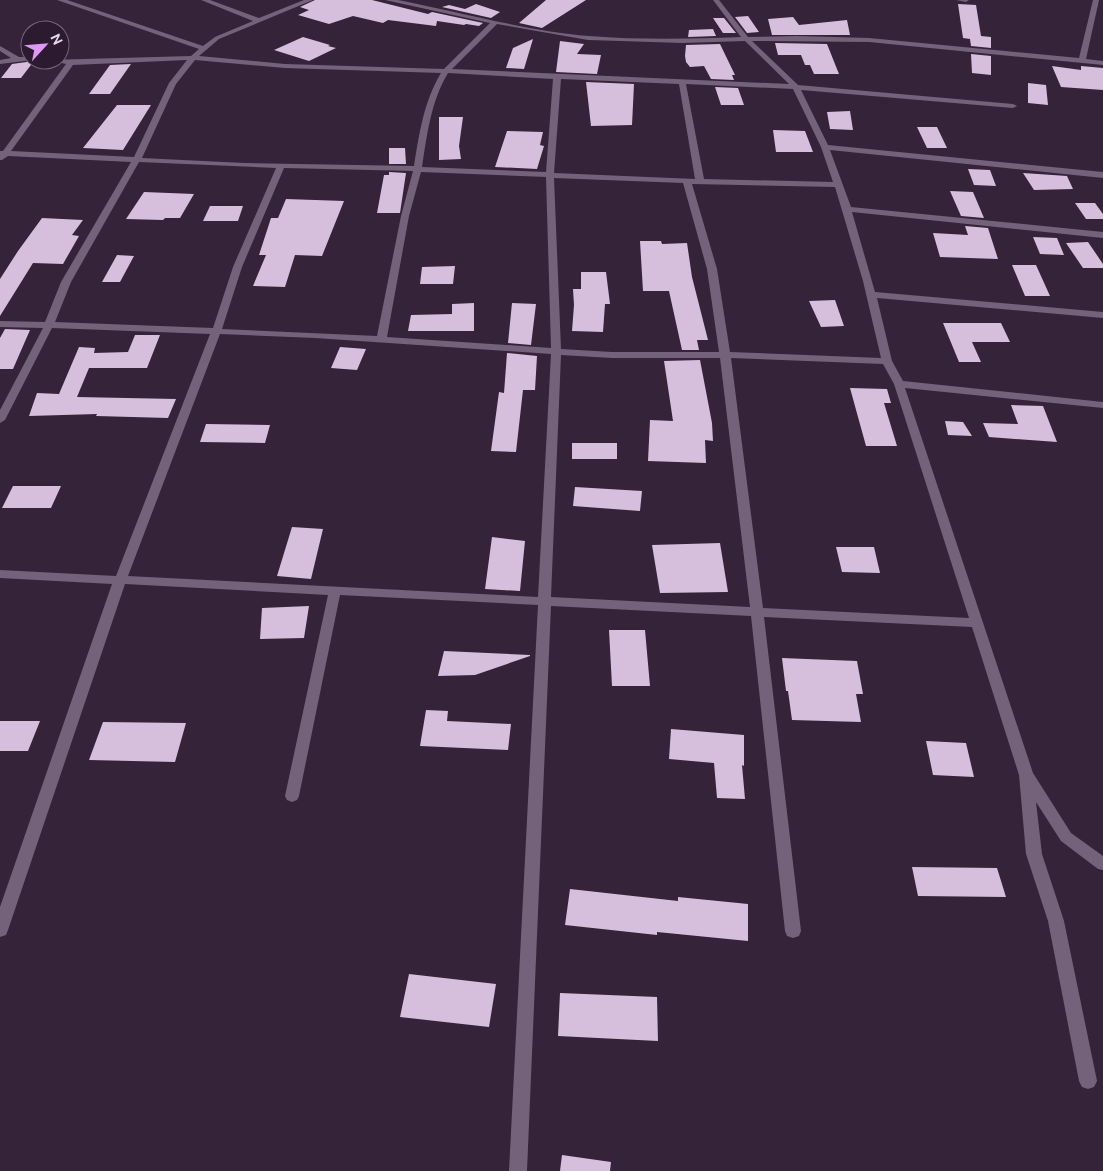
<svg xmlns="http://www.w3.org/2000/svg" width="1103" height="1171" font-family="Ubuntu,sans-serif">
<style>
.building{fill:#d5bfdc}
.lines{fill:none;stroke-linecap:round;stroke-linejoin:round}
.street{fill:#736279;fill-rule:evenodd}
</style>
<rect width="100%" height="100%" fill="#35233a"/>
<path class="building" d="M315,0H372L428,14L432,12L483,23L479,26L466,24L464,25L437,21L436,26L388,20L383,23L353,16L329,24L298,15L309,10L300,7Z
M546,0H586L542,28L519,23Z
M476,4L500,12L491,18L442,7L449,5L465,9Z
M958,4L976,5L981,36L991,37V48L971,46L970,39L963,38Z
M748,16L759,32L747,33L735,17Z
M793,17L799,25L847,20L850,35H772L768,19Z
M713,18H724L736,33H723Z
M713,29L716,36L688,37L689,30Z
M303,37L330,45L328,46L336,48L309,61L274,50Z
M533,39L524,69L506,68L513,48Z
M560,41L584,44L577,54L601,55L597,74L556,72Z
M775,43L827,44L839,74H814L810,65H805L801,55H778Z
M720,44L735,75H732L734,80L711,79L704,66L690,67L686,62L685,56L686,45Z
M971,54L991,56V75L972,73Z
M34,61L21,78H1L12,64Z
M131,64L110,94H89L110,65Z
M1052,66L1081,70V66L1103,68V90L1061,87Z
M586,82L634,84L632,125L591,126Z
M1028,83L1046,85L1048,105L1028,103Z
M715,87L738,88L744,105H721Z
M117,105H151L123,150L83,148Z
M850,111L853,130L830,129L827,112Z
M439,117H463L459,146L461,159L439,160Z
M917,127H937L947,148H927Z
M773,130L805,131L813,152H776Z
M507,131L543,132L540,145L544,146L537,169L495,167Z
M389,148H405L406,164H389Z
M968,169L990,170L996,186L974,185Z
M389,172L406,173L400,213H377L384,175H389Z
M1023,173L1067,176L1073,189L1034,190Z
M950,191L973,192L984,218L961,216Z
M144,192L194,194L180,218H165L163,220L126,219Z
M286,199L344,201L322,256L295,255L285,287L253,286L266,255H259L271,218H278Z
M1075,203H1095L1103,214V219H1086Z
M210,206H243L238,221H203Z
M42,218L83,220L72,235L79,236L63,264L33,263L0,316V279L18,251Z
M965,226L988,228L998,259L940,257L933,233L968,235Z
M1033,237L1057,238L1064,255L1040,254Z
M640,241H661L662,244L687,243L692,277L708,340H697L699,350H682L669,291H643Z
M1088,242L1103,264V268H1083L1066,243Z
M117,255L134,256L120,282H102Z
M1012,265H1036L1050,296H1025Z
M455,266L453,284H420L422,267Z
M581,272H606L610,304H605L603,332L572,331L574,305L573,289H581Z
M835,300L844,326L821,327L809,301Z
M474,303V331H408L411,315L452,314V304Z
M512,303L536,304L531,345L508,343Z
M943,323H1001L1010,342H972L981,362H959Z
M5,329L30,330L13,369H0V338Z
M135,335H160L147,368H89L77,397L176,399L168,418L96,416L97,414L29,416L37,393L59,394L79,347L95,348L94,353L128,352Z
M340,347L366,349L357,370L331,368Z
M507,353L537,356L535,390H523L516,452L491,451L499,392L504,393Z
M700,360L712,423L713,441L705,440L706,463L648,461L650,420L673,421L664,361Z
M850,388L887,389L891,403H884L897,446H866Z
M1011,405L1043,406L1057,442L989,437L983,423L1018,424Z
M945,421L963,422L972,436L948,435Z
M206,424L270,425L265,443L200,442Z
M572,443H617V459H572Z
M13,486H61L51,508H2Z
M575,487L642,491L640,511L573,506Z
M292,527L323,529L311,579L277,576Z
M492,537L525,541L520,591L485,589Z
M720,543L728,592L660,593L652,545Z
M836,547H874L880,573L842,572Z
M309,606L304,638L260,639L262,608Z
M609,630H645L650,686H612Z
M444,651L530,655V656L475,675L438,676Z
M782,658L857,661L863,694H856L861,722L792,720L788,691H786Z
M426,710L448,711L447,721L511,724L508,750L420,746Z
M0,721H40L28,751H0Z
M103,722L186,723L175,762L89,760Z
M671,729L744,735V766L742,765L745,799L717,798L714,763L669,759Z
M926,741L966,743L974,777L933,775Z
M912,867L997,868L1006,897L918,896Z
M570,889L678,901V897L748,904V941L657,932V935L565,925Z
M409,974L496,984L489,1027L400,1017Z
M560,993L657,997L658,1041L558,1036Z
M562,1155L611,1162L610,1171H560Z"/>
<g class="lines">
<path class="street" d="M57,0H67L203,46L215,37L253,21L201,0H210L259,18L304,0H313L219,39L199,56L285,64L444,69L490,23L385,0H398C459,12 527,31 589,36C639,40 691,39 741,37L713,0H719L748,37L797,36L869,38L1079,58L1093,0H1099L1086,59L1103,61V65L869,42L752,41L798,85L1013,104L1017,106L1013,108L801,90L828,145L1103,172V178L830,150L851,207L1103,232V238L852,212L875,292L1103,312V318L877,298L892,361L903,381L1103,402V408L905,388L1033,773L1071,833L1103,856V870L1098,869L1061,841L1036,802L1042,854L1064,921L1097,1081L1094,1087L1088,1089L1082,1087L1079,1081L1048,921L1026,854L1019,775L972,627L764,617L801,931L799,936L793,938L787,936L785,931L751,616L551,606L527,1171H509L538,605L340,595L299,796L297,800L292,802L287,800L285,796L328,595L125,584L8,930L6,935L0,937V907L112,584L0,578V570L116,576L210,334L52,328L5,420L0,423V410L43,328L0,327V321L45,322L61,282L131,162L8,156L2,160H0V151H3L66,64L48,60L191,56L199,49ZM497,24L588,40L683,43L745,41L789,84L452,69ZM187,60L169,83L134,157L11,151L73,65ZM195,60L285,68L441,73C424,101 419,134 414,166L244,163L142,158L176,84ZM448,73L553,79L546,172L422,167C427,135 431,101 448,73ZM561,79L679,84L695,179L554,173ZM686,84L793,89L821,147L833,182L704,179ZM139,162L276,168L233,267L213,328L55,322L71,282ZM284,168L413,171L401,216L377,336L222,329L242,267ZM421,172L546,177L551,348L387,337L409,216ZM554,178L683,183L707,269L719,352H612L561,349ZM692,184L835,187L863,281L881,358L730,352L717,269ZM220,334L315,338L551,354L538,597L128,576ZM561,355L612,358H720L750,607L551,597ZM731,358L883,364L894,384L969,618L763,608Z
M956,0H969L966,2Z
M0,46L19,57H30V60H33L0,64V60L11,58L0,51Z"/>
</g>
<g transform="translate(45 45) rotate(64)"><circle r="24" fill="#2b1a30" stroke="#76677a"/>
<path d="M0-4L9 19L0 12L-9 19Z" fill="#dd99f3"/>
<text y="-8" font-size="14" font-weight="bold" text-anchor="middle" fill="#e6dae9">N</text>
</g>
</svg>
